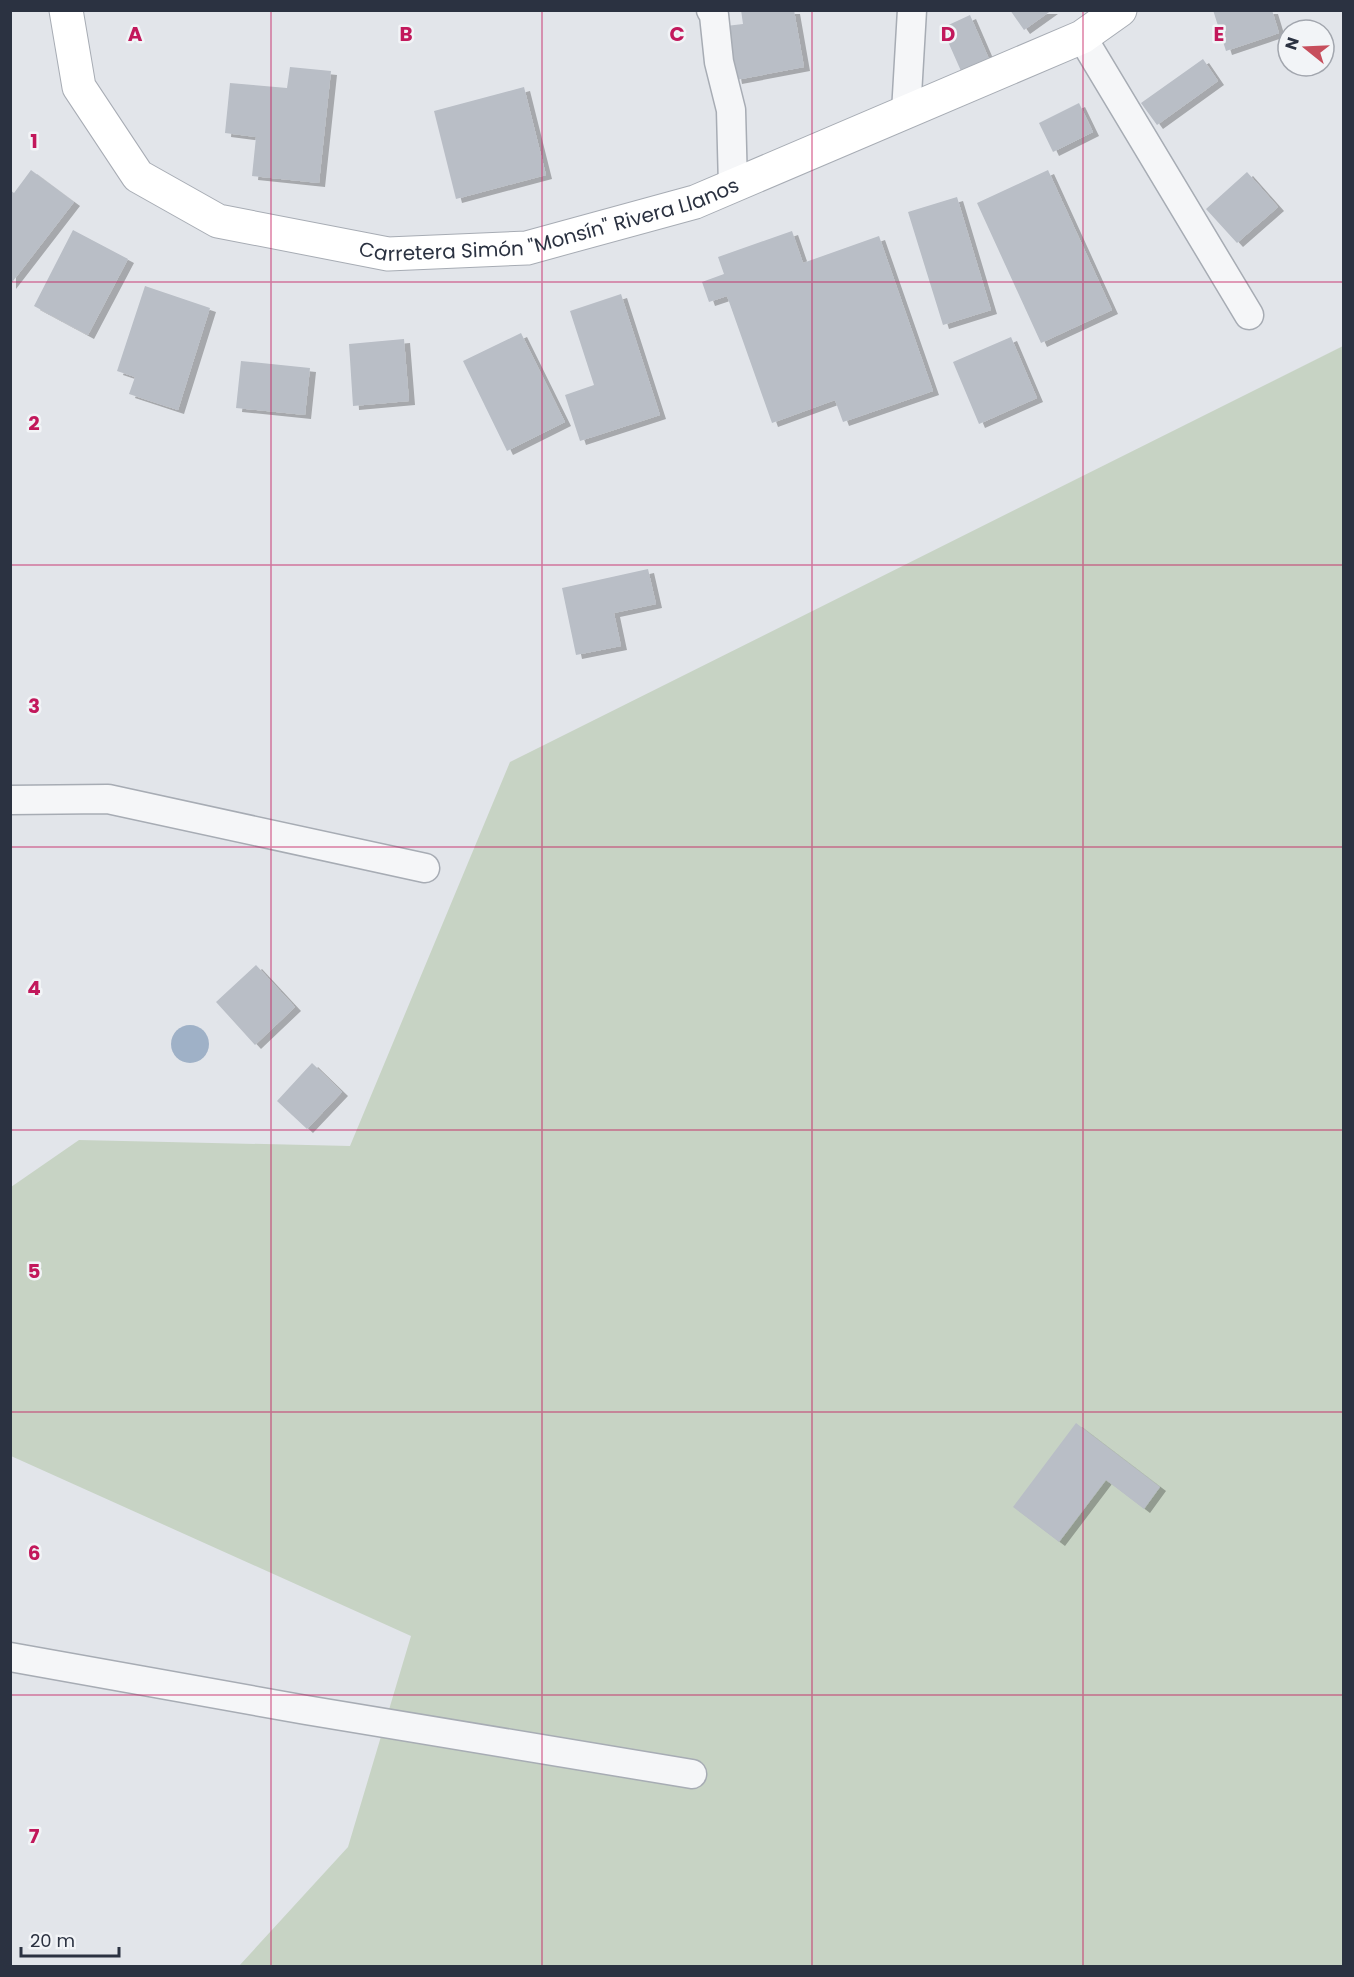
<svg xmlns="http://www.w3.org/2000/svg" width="1354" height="1977" font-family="Poppins,sans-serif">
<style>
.green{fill:#c7d3c4}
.water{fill:#9fb1c7}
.building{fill:#b9bec6;filter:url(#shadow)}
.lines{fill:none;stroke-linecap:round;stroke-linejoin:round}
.street-casing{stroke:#a7acb4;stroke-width:31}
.secondary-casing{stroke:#a7acb4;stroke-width:35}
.street{stroke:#f5f6f8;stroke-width:28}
.secondary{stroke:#fff;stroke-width:33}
.grid{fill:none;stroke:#c2185b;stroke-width:1.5;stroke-opacity:0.55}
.labels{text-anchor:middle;stroke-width:5;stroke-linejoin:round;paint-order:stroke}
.street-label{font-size:20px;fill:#2b3241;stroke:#f2f4f7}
.grid-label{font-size:20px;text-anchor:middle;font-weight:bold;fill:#c2185b;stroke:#f2f4f7;stroke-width:5;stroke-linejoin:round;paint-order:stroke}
</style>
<defs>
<filter id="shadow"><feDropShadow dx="6" dy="4" stdDeviation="0" flood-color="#0004"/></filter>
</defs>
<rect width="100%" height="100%" fill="#e2e5ea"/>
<path class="green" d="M1343,346V1966H239L348,1847L411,1636L11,1456V1187L79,1140L350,1146L510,762Z"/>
<path class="water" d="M171 1044a19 19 0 1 1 38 0a19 19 0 1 1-38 0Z"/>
<path class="building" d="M741,10H794L804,67L736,80L726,26L743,24Z
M1010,10H1052L1024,30Z
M1213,10H1272L1279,33L1226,51Z
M970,15L989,59L961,71L942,28Z
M1203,59L1218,81L1157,125L1141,103Z
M290,67L331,71L319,183L252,176L256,137L225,133L230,83L287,88Z
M524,87L546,175L456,199L434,111Z
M1079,103L1093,132L1053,152L1039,123Z
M31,170L74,202L10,285V190L14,193Z
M1048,170L1112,310L1041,343L977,203Z
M1247,172L1278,207L1237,243L1206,209Z
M957,197L991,310L943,325L908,212Z
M73,230L128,259L88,335L34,306Z
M792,231L803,263L879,236L933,391L843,422L835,400L772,423L727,296L709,302L702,282L724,274L718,257Z
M145,286L210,308L178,410L129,394L135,377L117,371Z
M621,294L660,415L580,441L565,395L594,385L570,311Z
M521,333L565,422L507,451L463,361Z
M1011,337L1037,398L979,424L953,362Z
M404,339L409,401L353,406L349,344Z
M241,361L310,368L305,415L236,408Z
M648,569L656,604L614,613L621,646L576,655L562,588Z
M256,965L295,1007L255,1045L216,1002Z
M312,1063L342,1092L307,1129L277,1101Z
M1076,1423L1160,1487L1144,1509L1106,1480L1059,1542L1013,1507Z"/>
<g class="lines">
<g class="street-casing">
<path id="street" d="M711,10L714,15L719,62L731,110L733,186
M1082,37L1249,315
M906,112L912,10
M10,800L108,799L425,868
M10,1657L306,1710L692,1774"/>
</g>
<g class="secondary-casing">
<g id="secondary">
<path id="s1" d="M66,10L79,87L138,176L218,221L388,254L527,248L695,202L1082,37L1120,10"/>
</g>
</g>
<use href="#street" class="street"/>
<use href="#secondary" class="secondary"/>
</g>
<path class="grid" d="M271,10V1966M542,10V1966M812,10V1966M1083,10V1966M10,282H1344M10,565H1344M10,847H1344M10,1130H1344M10,1412H1344M10,1695H1344"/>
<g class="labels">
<g class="street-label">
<text dy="7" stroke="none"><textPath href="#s1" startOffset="615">Carretera Simón "Monsín" Rivera Llanos</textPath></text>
</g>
</g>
<g class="grid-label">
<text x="135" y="41">A</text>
<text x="406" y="41">B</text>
<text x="677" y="41">C</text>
<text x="948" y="41">D</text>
<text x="1219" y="41">E</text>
<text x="34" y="148">1</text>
<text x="34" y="430">2</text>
<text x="34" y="713">3</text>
<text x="34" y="995">4</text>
<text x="34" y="1278">5</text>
<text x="34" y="1560">6</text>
<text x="34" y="1843">7</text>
</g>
<rect width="1354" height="1977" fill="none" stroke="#2b3241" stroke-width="24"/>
<g transform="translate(1306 48) rotate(288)"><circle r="28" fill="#f2f4f7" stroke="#a2a6ae" stroke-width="1.5"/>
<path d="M0-4.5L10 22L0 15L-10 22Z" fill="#c74e5c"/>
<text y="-9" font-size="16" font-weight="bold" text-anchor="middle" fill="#2b3241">N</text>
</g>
<path d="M21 1947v9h98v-9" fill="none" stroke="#2b3241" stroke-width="3"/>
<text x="30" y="1947" font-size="18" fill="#2b3241" stroke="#f2f4f7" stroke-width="4.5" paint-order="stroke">20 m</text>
</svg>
